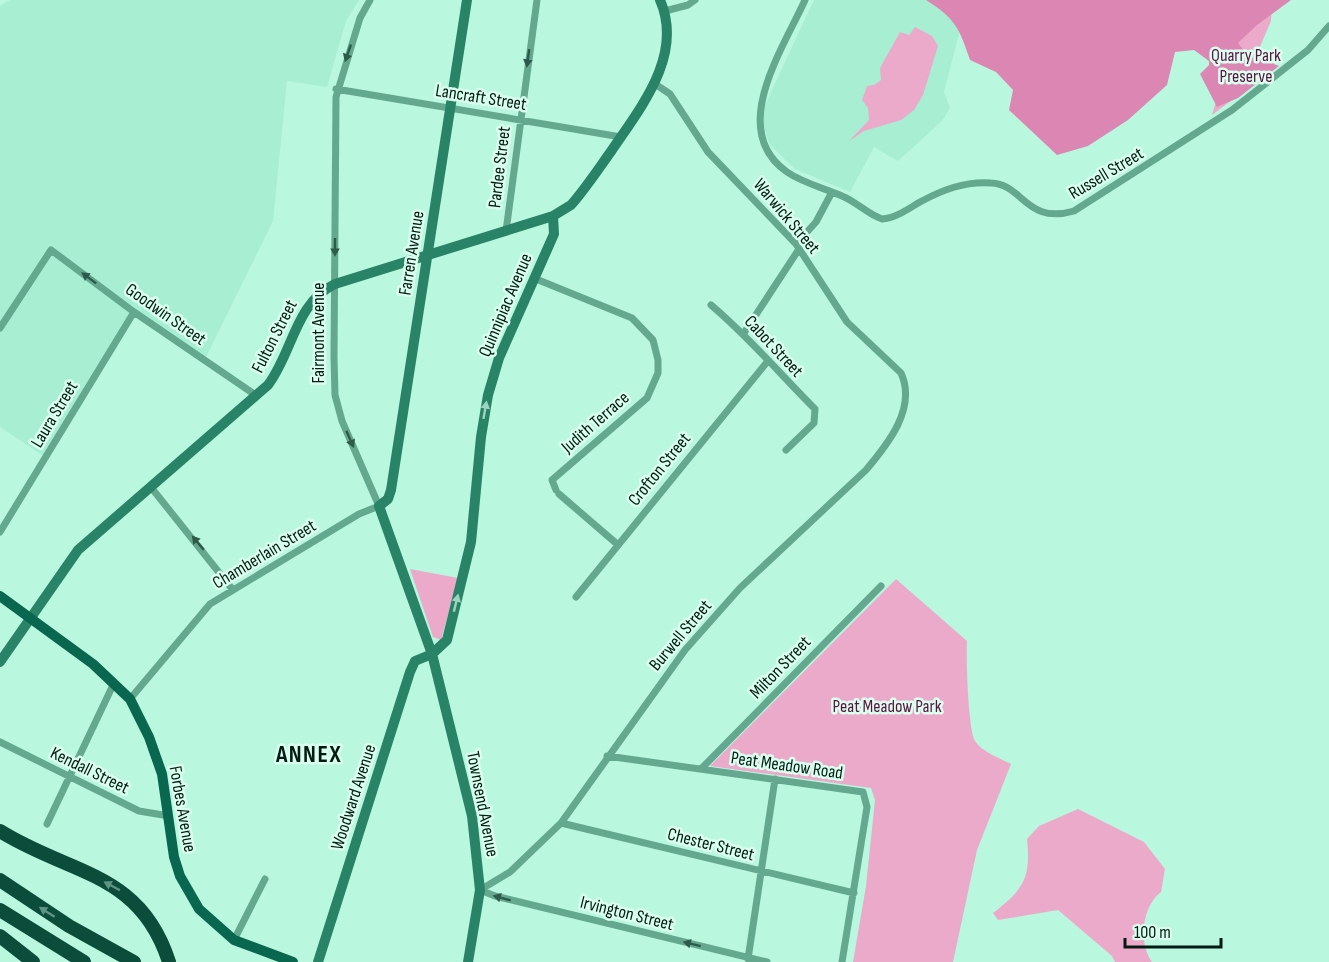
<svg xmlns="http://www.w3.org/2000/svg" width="1329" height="962" font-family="'Sofia Sans Condensed',sans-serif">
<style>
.built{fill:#a7eed2}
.green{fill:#ecaacb}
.forest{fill:#dc87b3}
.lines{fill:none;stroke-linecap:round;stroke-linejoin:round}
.street{stroke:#64a88f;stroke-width:7}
.secondary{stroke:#298467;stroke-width:10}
.primary{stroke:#08674e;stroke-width:10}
.highway{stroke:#0b4d3a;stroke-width:14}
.oneway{fill:#2f5a4b}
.oneway2{fill:#9cd4bf}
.oneway3{fill:#5e9482}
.labels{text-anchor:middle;stroke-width:5;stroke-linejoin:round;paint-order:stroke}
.park-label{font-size:18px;fill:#5d1240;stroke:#daffef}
.street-label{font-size:18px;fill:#031b13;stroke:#daffef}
.district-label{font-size:24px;font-weight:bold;letter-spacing:1.5px;fill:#031b13;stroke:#daffef}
</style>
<rect width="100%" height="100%" fill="#b9f7de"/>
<path class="built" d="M10,0H359L346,21L327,87L287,81L273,221L205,359L134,312L45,457L0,427V6Z
M814,0H1015L963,18L944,92L950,108L942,121L898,161L874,147L850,192L795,169L770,145L763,126L764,107Z"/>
<path class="green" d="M1245,0H1272L1271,21L1259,49L1277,66L1212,115Z
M915,27L932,36L938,46L923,95L914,110L901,120L864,131L849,141L869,120L868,108L862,100L867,86L874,85L881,80L880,68L900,32L909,35Z
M410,569L458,578L441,640L433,637Z
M896,579L967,641C966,658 968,729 975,741C982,752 1000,758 1011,764L977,850L953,962H853L866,886L875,800L871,788L710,766Z
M1078,809L1144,842L1165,869L1161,892C1142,906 1138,943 1152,962H1115L1112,956L1058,910L998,920L993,913C1024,889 1031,878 1027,839L1039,826Z"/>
<path class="forest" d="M926,0H1291L1257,25L1238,43L1248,56L1279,66L1238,98L1217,107L1200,74L1209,65V61L1194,50L1175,52L1167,85L1128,120L1088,146L1057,155L1009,110L1013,90L996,72L970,60C959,28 956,19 926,0Z"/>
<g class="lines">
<path class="street" d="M805,0C783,49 727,130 787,172C803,183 824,188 842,196C857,202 867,214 882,219C896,218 908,209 920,202C942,190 965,181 991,183C1023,184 1026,225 1074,211L1232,110L1308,50L1329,26
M665,11L688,5L695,0
M336,89L621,137
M506,231L537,0
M796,244L816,222L832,192
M536,279L632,318L653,340L658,360V373L647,398L552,480L556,490
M711,305C749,337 780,374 815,409L814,423L786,450
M0,328L51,250L134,312L257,396
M744,333L799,249
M150,486L233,590
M559,494L617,544
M0,532L134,312
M576,597L767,362
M130,699L210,604L359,514L379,506L342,421L335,395L334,357L336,97L360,18L370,0
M0,742L139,811L169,816
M607,756L863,792L867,807L842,962
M701,769L881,586
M561,823L854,893
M47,824L114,683
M480,890L510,872L561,823L685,650L740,588L866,470C888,444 917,408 901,373L847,322L796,244L708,152L670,94L655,84
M480,890L495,896L767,962
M234,940L265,879
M748,959L775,779"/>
<path class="secondary" d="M467,0L391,490L388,499L379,506L432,654L472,816L480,890L468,962
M0,662L78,550L268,385C293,352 295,303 335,284L553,216L571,205C586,188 599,168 612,150C641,107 684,55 660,0
M318,962L410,672L415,661L432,654L447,640L471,542L481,437L488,395L499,358L554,234L553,216"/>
<path class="primary" d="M0,596L93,664L130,699L149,737L162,774L174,857L180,876L199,909L234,940L293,962"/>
<path class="highway" d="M0,831C70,875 140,871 169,962
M0,880L69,926L134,962
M0,910L84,962
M0,936L33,962"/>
</g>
<defs><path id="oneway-solid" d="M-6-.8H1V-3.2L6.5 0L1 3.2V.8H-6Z" transform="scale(1.5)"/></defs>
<g class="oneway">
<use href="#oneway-solid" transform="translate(348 53) rotate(109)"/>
<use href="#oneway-solid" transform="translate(528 58) rotate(98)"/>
<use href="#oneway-solid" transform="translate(335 247) rotate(90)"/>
<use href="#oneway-solid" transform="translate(89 278) rotate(-143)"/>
<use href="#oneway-solid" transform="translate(350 439) rotate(66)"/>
<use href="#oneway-solid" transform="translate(198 543) rotate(-130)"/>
<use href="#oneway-solid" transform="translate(502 898) rotate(-165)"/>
<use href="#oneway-solid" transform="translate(692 944) rotate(-166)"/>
</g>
<g class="oneway2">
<use href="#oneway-solid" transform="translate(485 410) rotate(-80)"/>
<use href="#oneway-solid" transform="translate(456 603) rotate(-76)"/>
</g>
<g class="oneway3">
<use href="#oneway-solid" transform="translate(112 886) rotate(-152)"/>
<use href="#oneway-solid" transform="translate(47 912) rotate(-148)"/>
</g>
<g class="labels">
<g class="park-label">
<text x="1246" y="61">Quarry Park<tspan x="1246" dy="21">Preserve</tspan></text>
<text x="887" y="712">Peat Meadow Park</text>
</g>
<g class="street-label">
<text transform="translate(481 97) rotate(9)" y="6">Lancraft Street</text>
<text transform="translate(499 167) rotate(-83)" y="6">Pardee Street</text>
<text transform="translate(1106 173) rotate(-31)" y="6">Russell Street</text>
<text transform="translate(787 216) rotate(50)" y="6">Warwick Street</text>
<text transform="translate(411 253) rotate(-81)" y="6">Farren Avenue</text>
<text transform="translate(505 305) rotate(-67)" y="6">Quinnipiac Avenue</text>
<text transform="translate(166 314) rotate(35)" y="6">Goodwin Street</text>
<text transform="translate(318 333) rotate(-90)" y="6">Fairmont Avenue</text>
<text transform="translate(274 336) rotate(-63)" y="6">Fulton Street</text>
<text transform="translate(774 346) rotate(47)" y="6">Cabot Street</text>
<text transform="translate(54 414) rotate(-59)" y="6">Laura Street</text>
<text transform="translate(595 422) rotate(-41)" y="6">Judith Terrace</text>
<text transform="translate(659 469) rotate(-51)" y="6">Crofton Street</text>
<text transform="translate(264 554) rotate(-31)" y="6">Chamberlain Street</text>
<text transform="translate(680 635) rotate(-50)" y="6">Burwell Street</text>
<text transform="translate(780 667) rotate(-46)" y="6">Milton Street</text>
<text transform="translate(787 765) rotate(8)" y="6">Peat Meadow Road</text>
<text transform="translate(90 770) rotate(26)" y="6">Kendall Street</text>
<text transform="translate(353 797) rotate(-72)" y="6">Woodward Avenue</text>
<text transform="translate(483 804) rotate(79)" y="6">Townsend Avenue</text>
<text transform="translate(183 809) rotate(80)" y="6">Forbes Avenue</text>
<text transform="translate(711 844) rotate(14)" y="6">Chester Street</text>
<text transform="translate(627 913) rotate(14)" y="6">Irvington Street</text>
</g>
<g class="district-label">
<text x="309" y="762">ANNEX</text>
</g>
</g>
<path d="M1125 938v9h96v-9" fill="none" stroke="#031b13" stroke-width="3"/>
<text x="1134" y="938" font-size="18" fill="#031b13" stroke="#daffef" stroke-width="4.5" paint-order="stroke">100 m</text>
</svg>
